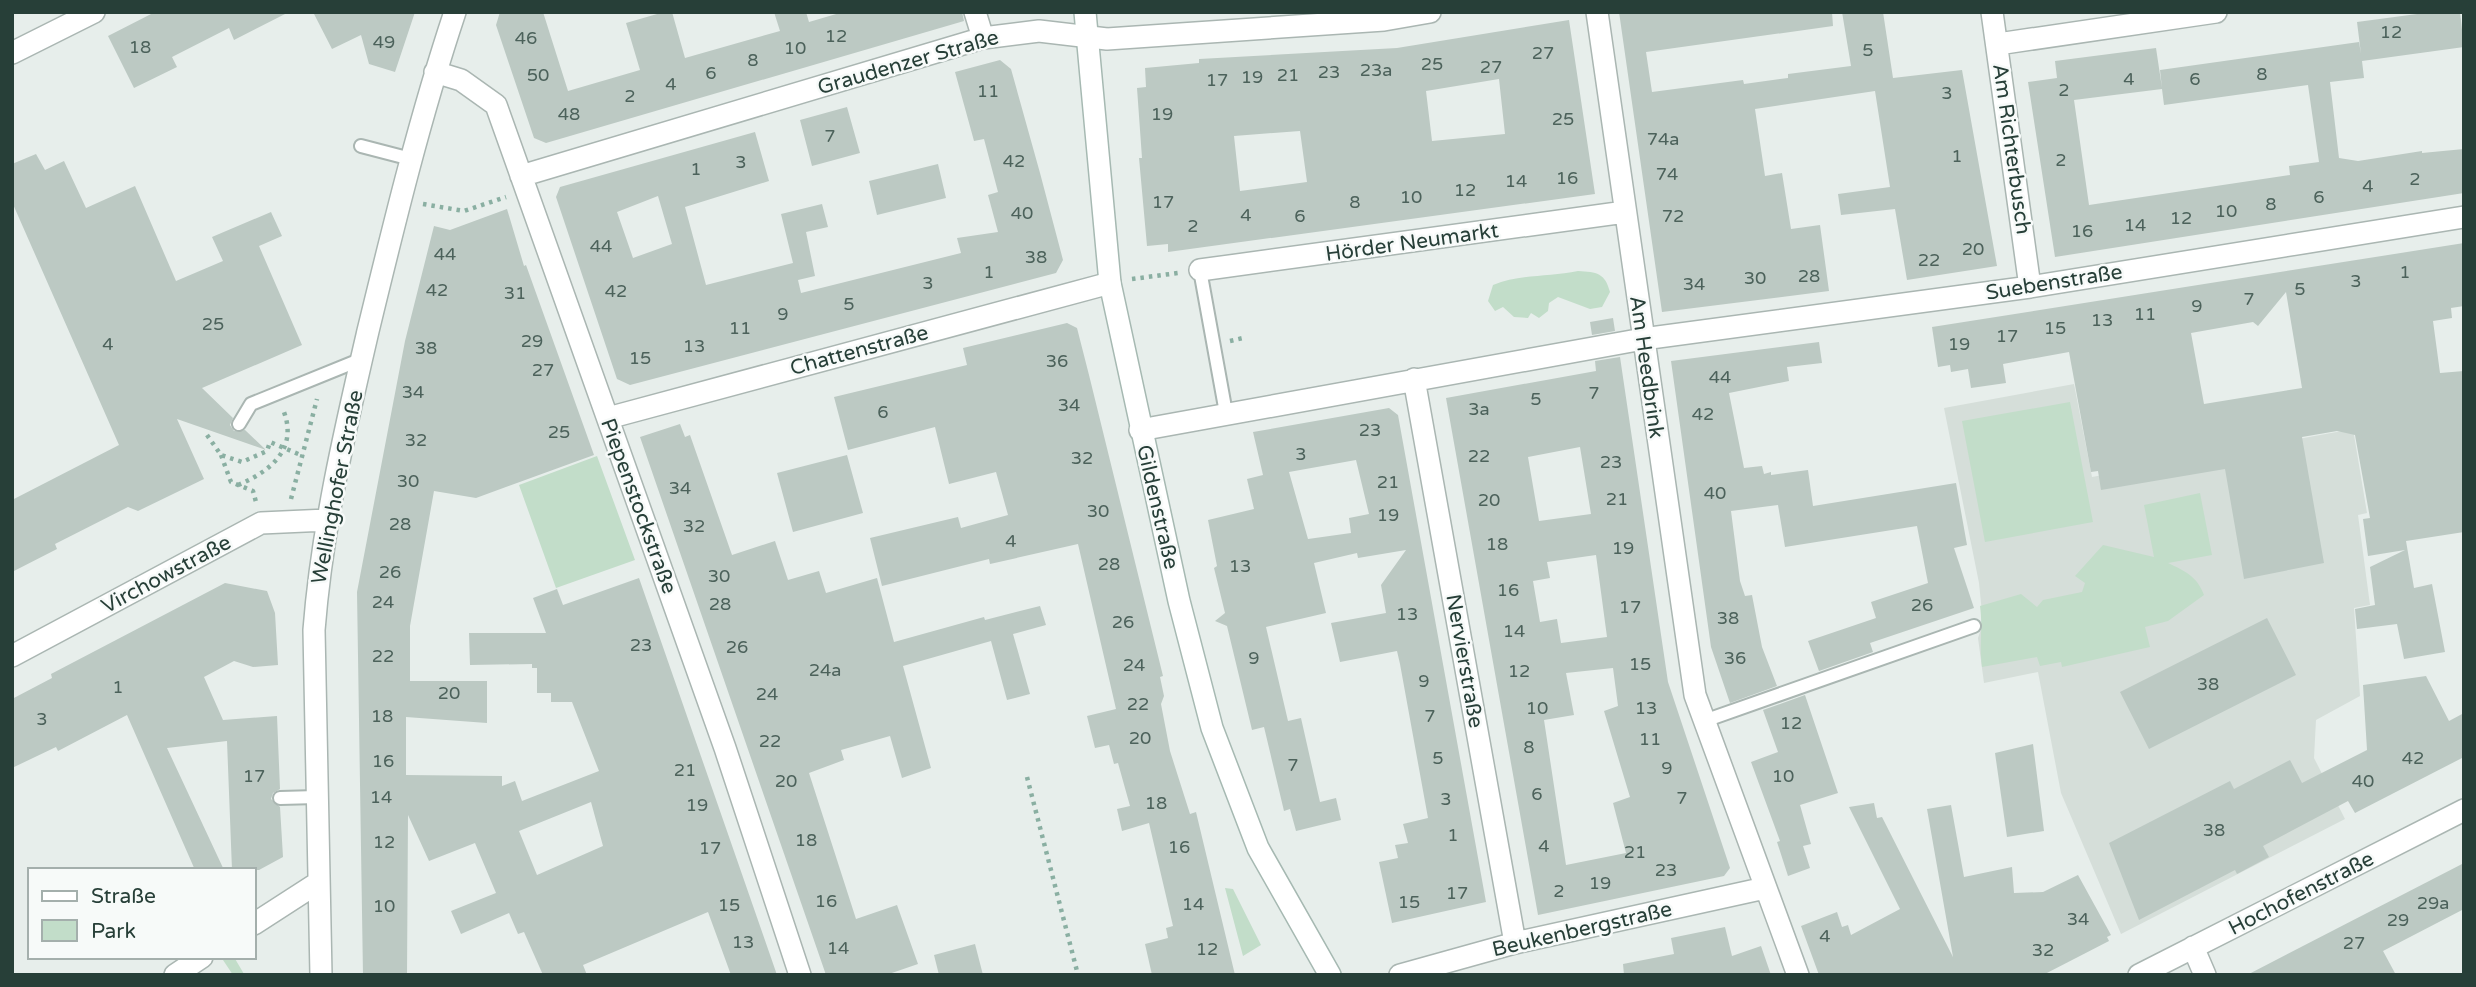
<svg xmlns="http://www.w3.org/2000/svg" width="2476" height="987" font-family="'Varela Round',sans-serif">
<style>
.built{fill:#d5ded9}
.green{fill:#c2ddc9}
.building{fill:#bcc9c3;fill-rule:evenodd}
.lines{fill:none;stroke-linecap:round;stroke-linejoin:round}
.service-casing{stroke:#aab6b2;stroke-width:16}
.minor-casing{stroke:#aab6b2;stroke-width:24}
.secondary-casing{stroke:#a6b9b2;stroke-width:24}
.path{stroke:#8aafa2;stroke-width:4.5;stroke-dasharray:3.5 5;stroke-linecap:butt}
.service{stroke:#fff;stroke-width:12}
.minor{stroke:#fff;stroke-width:21}
.secondary{stroke:#fff;stroke-width:21}
.labels{text-anchor:middle;stroke-width:5;stroke-linejoin:round;paint-order:stroke}
.number-label{font-size:18px;fill:#4c625b}
.street-label{font-size:21px;fill:#273f38;stroke:#f7faf9}
</style>
<rect width="100%" height="100%" fill="#e7eeeb"/>
<path class="built" d="M2074,384L2092,477L2353,429L2367,513L2358,515L2370,605L2354,608L2360,696L2316,720L2314,758L2345,819L2121,934L2061,793L2038,672L1984,683L1978,638L1983,623L1979,583L1944,408Z"/>
<path class="green" d="M1578,271C1597,272 1605,273 1610,292L1602,307L1590,309L1558,297L1549,303L1548,311L1539,318L1531,313L1528,318L1514,317L1503,307L1495,311L1488,301L1493,285C1520,274 1549,277 1578,271Z
M2070,402L2093,522L1985,542L1962,421Z
M597,456L635,560L556,588L519,485Z
M2200,493L2212,555L2168,563C2185,571 2197,576 2204,595L2168,621L2145,627L2150,647L2062,667L2061,662L2040,666L2037,657L1982,667C1979,645 1983,627 1980,606L2021,594L2037,607L2043,600L2082,592L2085,583L2075,576L2103,545L2154,557L2144,505Z
M1225,888L1233,889L1261,945L1243,956Z
M221,957H234L244,974L233,975Z"/>
<path class="building" d="M155,12H289L234,40L229,28L172,57L177,67L134,88L108,36Z
M313,12H415L395,72L369,64L361,35L332,49Z
M500,12H543L568,91L640,70L626,23L664,12H672L685,58L780,31L774,12H806L809,22L843,12H962L964,21L546,143L534,138L496,25Z
M1619,12H1832L1833,26L1646,52L1652,92L1743,80L1744,84L1788,78V74L1851,66L1842,12H1883L1893,78L1962,70L1997,266L1907,280L1895,209L1841,215L1838,194L1890,187L1875,91L1755,109L1765,176L1782,173L1791,229L1820,225L1829,291L1662,312Z
M2432,12H2460L2464,47L2362,61L2364,78L2330,82L2339,158L2358,161L2422,151V153L2464,149V193L2055,257L2028,82L2057,78L2055,61L2156,48L2162,88L2160,70L2359,42L2361,54L2357,22ZM2308,85L2319,162L2289,166L2290,175L2089,205L2074,100L2162,89L2164,105Z
M1569,20L1595,194L1168,252V244L1147,246L1139,158H1142L1137,88L1146,87L1145,68L1199,63V59L1397,48ZM1499,79L1505,134L1432,141L1426,91ZM1300,131L1307,182L1240,191L1234,136Z
M1000,60L1011,69L1040,173L1063,260L1056,273L630,385L617,379L556,197L560,187L755,132L769,181L685,207L706,285L793,263L781,214L822,204L828,227L806,232L815,276L798,280L801,293L961,253L957,238L998,232L988,195L998,192L984,139L974,141L955,72ZM658,196L672,244L633,258L617,212Z
M847,107L860,153L812,166L800,120Z
M36,154L45,170L64,161L86,208L135,186L176,281L223,261L212,237L271,212L282,236L259,246L302,345L202,388L233,418L230,425L234,431L245,430L266,450L177,419L204,479L138,511L128,507L55,544L57,549L12,572V500L119,445L12,202V164Z
M938,164L946,198L877,215L869,181Z
M507,209L524,266L526,265L594,455L476,498L434,491L410,626V681H487V723L406,717V775L502,776V786L515,781L522,801L599,771L572,702H551V693H537V668H532V664L470,665L469,633H546L533,598L557,589L563,605L639,578L777,975H731L708,912L583,965L587,975H543L524,932L518,934L509,913L461,934L451,911L496,893L475,843L429,861L408,815L407,975H363L357,592L405,341L434,226L450,230ZM591,802L603,846L537,875L519,831Z
M2464,243V306L2451,308L2452,318L2433,321L2440,373L2464,371V532L2406,541L2414,588L2432,584L2445,652L2404,659L2397,624L2357,629L2355,609L2375,605L2370,567L2405,550L2368,556L2363,519L2370,518L2355,435L2337,431L2302,437L2324,563L2244,579L2225,469L2101,490L2098,471L2091,472L2069,352L2003,364L2006,383L1971,388L1968,369L1951,372L1950,365L1938,367L1932,327ZM2286,292L2302,388L2204,404L2191,333L2253,322L2258,326Z
M1613,318L1615,331L1592,335L1590,322Z
M1067,323L1077,328L1089,375L1163,676L1160,677L1164,696L1161,704L1170,751L1190,814L1196,812L1235,975H1152L1145,944L1168,938L1166,928L1173,926L1149,823L1122,831L1117,809L1130,806L1118,763L1114,764L1109,745L1095,748L1087,716L1116,709L1078,544L990,564L989,559L882,586L870,538L958,517L961,528L1008,515L996,472L949,484L935,427L848,450L834,397L967,365L963,348Z
M1819,342L1822,363L1787,367L1789,381L1729,393L1744,468L1762,466L1764,474L1771,472V475L1808,470L1813,506L1956,483L1967,545L1954,548L1974,608L1870,643L1873,652L1819,671L1808,641L1876,618L1871,602L1928,583L1917,526L1785,547L1778,505L1731,511L1740,581L1745,596L1752,595L1762,647L1777,686L1730,703L1711,647L1671,361Z
M1620,357L1668,682L1730,868L1724,876L1538,915L1446,398L1596,371L1595,361ZM1580,447L1591,514L1539,521L1528,457ZM1596,555L1607,637L1561,643L1557,619L1540,622L1533,581L1550,578L1547,562ZM1613,668L1618,706L1604,711L1630,797L1613,803L1626,853L1566,865L1544,720L1574,715L1566,673Z
M1389,408L1398,415L1486,902L1392,923L1379,862L1398,858L1395,845L1408,843L1403,824L1428,818L1400,664L1397,651L1340,662L1331,623L1386,613L1381,585L1406,550L1358,558L1357,553L1314,563L1326,613L1266,627L1288,721L1301,718L1320,802L1336,798L1341,820L1296,831L1290,809L1284,811L1264,727L1252,730L1227,626L1215,621L1225,613L1214,568L1217,566L1208,520L1254,509L1247,479L1263,475L1253,432ZM1356,460L1369,514L1349,518L1351,533L1308,539L1289,472Z
M680,424L685,437L690,435L732,555L775,541L788,580L819,571L826,593L877,578L894,642L984,617L985,620L1040,606L1046,625L1013,634L1030,694L1007,700L991,641L903,666L931,768L902,778L890,736L841,750L844,760L809,773L856,919L897,905L918,964L886,975H826L640,437Z
M847,455L863,513L793,532L777,473Z
M225,583L267,591L275,613L278,665L253,667L234,661L204,677L223,720L277,716L280,789L273,793L271,799L280,807L283,857L259,870H232L227,741L167,748L224,870H195L127,715L58,751L56,747L12,768V699L52,678L51,674Z
M2267,618L2296,675L2149,749L2120,692Z
M2426,676L2449,721L2464,713V757L2355,813L2348,801L2263,846L2269,857L2237,874L2235,870L2139,920L2109,843L2230,781L2234,789L2290,760L2302,783L2367,750L2363,685Z
M1805,695L1838,793L1800,805L1811,844L1803,846L1810,868L1788,876L1777,842L1780,841L1751,762L1778,752L1763,710Z
M2033,744L2044,831L2007,837L1995,753Z
M1874,803L1877,818L1882,817L1953,957L1927,809L1951,805L1964,877L2012,867L2014,893L2043,892L2078,875L2111,935L2107,937L2109,941L2043,975H1819L1801,926L1837,912L1842,927L1848,925L1851,935L1900,909L1849,807Z
M2464,863V909L2383,951L2396,975H2247Z
M1725,927L1732,956L1761,946L1771,975H1624L1623,964L1674,954L1671,938Z
M975,944L983,975H939L934,955Z"/>
<g class="lines">
<g class="service-casing">
<path id="service" d="M361,146L411,159
M1200,270L1226,413
M239,424L251,404L362,359
M1704,721L1974,626
M280,798L317,797"/>
</g>
<g class="minor-casing">
<path id="minor" d="M975,12L983,38
M1597,12L1695,695L1798,975
M1992,12L2030,287
M1998,44L2216,12
M12,53L94,12
M435,72L461,80L496,105L725,748L800,975
M521,176L983,38L1039,31L1107,39L1384,20L1430,12
M1200,270L1625,212
M1414,379L1515,943
M608,418L1110,283
M1140,430L1643,339L2030,287L2464,217
M12,656L261,523L327,520
M254,924L319,882
M2193,947L2205,975
M175,975L202,957
M321,975L314,630C322,528 345,430 368,331C394,224 420,117 455,12
M1400,975L1515,943L1765,888
M2139,975L2464,810"/>
</g>
<g class="secondary-casing">
<path id="secondary" d="M1085,12L1110,283L1179,601L1212,728L1258,848L1330,975"/>
</g>
<path class="path" d="M423,204L464,211L506,197
M1132,279L1178,273
M1230,341L1243,338
M207,435L221,455L242,462L267,451L270,442L303,456
M221,455L231,482L253,491L256,502
M238,485C269,472 298,450 284,412
M291,499L317,399
M1027,777L1078,975"/>
<use href="#service" class="service"/>
<use href="#minor" class="minor"/>
<use href="#secondary" class="secondary"/>
</g>
<g class="labels">
<g class="number-label">
<text x="2391" y="38">12</text>
<text x="836" y="42">12</text>
<text x="526" y="44">46</text>
<text x="384" y="48">49</text>
<text x="140" y="53">18</text>
<text x="795" y="54">10</text>
<text x="1868" y="56">5</text>
<text x="1543" y="59">27</text>
<text x="753" y="66">8</text>
<text x="1432" y="70">25</text>
<text x="1491" y="73">27</text>
<text x="1376" y="76">23a</text>
<text x="1329" y="78">23</text>
<text x="711" y="79">6</text>
<text x="2262" y="80">8</text>
<text x="538" y="81">50</text>
<text x="1288" y="81">21</text>
<text x="1252" y="83">19</text>
<text x="2129" y="85">4</text>
<text x="2195" y="85">6</text>
<text x="1217" y="86">17</text>
<text x="671" y="90">4</text>
<text x="2064" y="96">2</text>
<text x="988" y="97">11</text>
<text x="1947" y="99">3</text>
<text x="630" y="102">2</text>
<text x="569" y="120">48</text>
<text x="1162" y="120">19</text>
<text x="1563" y="125">25</text>
<text x="830" y="142">7</text>
<text x="1663" y="145">74a</text>
<text x="1957" y="162">1</text>
<text x="2061" y="166">2</text>
<text x="1014" y="167">42</text>
<text x="741" y="168">3</text>
<text x="696" y="175">1</text>
<text x="1667" y="180">74</text>
<text x="1567" y="184">16</text>
<text x="2415" y="185">2</text>
<text x="1516" y="187">14</text>
<text x="2368" y="192">4</text>
<text x="1465" y="196">12</text>
<text x="1411" y="203">10</text>
<text x="2319" y="203">6</text>
<text x="1163" y="208">17</text>
<text x="1355" y="208">8</text>
<text x="2271" y="210">8</text>
<text x="2226" y="217">10</text>
<text x="1022" y="219">40</text>
<text x="1246" y="221">4</text>
<text x="1300" y="222">6</text>
<text x="1673" y="222">72</text>
<text x="2181" y="224">12</text>
<text x="2135" y="231">14</text>
<text x="1193" y="232">2</text>
<text x="2082" y="237">16</text>
<text x="601" y="252">44</text>
<text x="1973" y="255">20</text>
<text x="445" y="260">44</text>
<text x="1036" y="263">38</text>
<text x="1929" y="266">22</text>
<text x="989" y="278">1</text>
<text x="2405" y="278">1</text>
<text x="1809" y="282">28</text>
<text x="1755" y="284">30</text>
<text x="2356" y="287">3</text>
<text x="928" y="289">3</text>
<text x="1694" y="290">34</text>
<text x="2300" y="295">5</text>
<text x="437" y="296">42</text>
<text x="616" y="297">42</text>
<text x="515" y="299">31</text>
<text x="2249" y="305">7</text>
<text x="849" y="310">5</text>
<text x="2197" y="312">9</text>
<text x="783" y="320">9</text>
<text x="2145" y="320">11</text>
<text x="2102" y="326">13</text>
<text x="213" y="330">25</text>
<text x="740" y="334">11</text>
<text x="2055" y="334">15</text>
<text x="2007" y="342">17</text>
<text x="532" y="347">29</text>
<text x="108" y="350">4</text>
<text x="1959" y="350">19</text>
<text x="694" y="352">13</text>
<text x="426" y="354">38</text>
<text x="640" y="364">15</text>
<text x="1057" y="367">36</text>
<text x="543" y="376">27</text>
<text x="1720" y="383">44</text>
<text x="413" y="398">34</text>
<text x="1594" y="399">7</text>
<text x="1536" y="405">5</text>
<text x="1069" y="411">34</text>
<text x="1479" y="415">3a</text>
<text x="883" y="418">6</text>
<text x="1703" y="420">42</text>
<text x="1370" y="436">23</text>
<text x="559" y="438">25</text>
<text x="416" y="446">32</text>
<text x="1301" y="460">3</text>
<text x="1479" y="462">22</text>
<text x="1082" y="464">32</text>
<text x="1611" y="468">23</text>
<text x="408" y="487">30</text>
<text x="1388" y="488">21</text>
<text x="680" y="494">34</text>
<text x="1715" y="499">40</text>
<text x="1617" y="505">21</text>
<text x="1489" y="506">20</text>
<text x="1098" y="517">30</text>
<text x="1388" y="521">19</text>
<text x="400" y="530">28</text>
<text x="694" y="532">32</text>
<text x="1011" y="547">4</text>
<text x="1497" y="550">18</text>
<text x="1623" y="554">19</text>
<text x="1109" y="570">28</text>
<text x="1240" y="572">13</text>
<text x="390" y="578">26</text>
<text x="719" y="582">30</text>
<text x="1508" y="596">16</text>
<text x="383" y="608">24</text>
<text x="720" y="610">28</text>
<text x="1922" y="611">26</text>
<text x="1630" y="613">17</text>
<text x="1407" y="620">13</text>
<text x="1728" y="624">38</text>
<text x="1123" y="628">26</text>
<text x="1514" y="637">14</text>
<text x="641" y="651">23</text>
<text x="737" y="653">26</text>
<text x="383" y="662">22</text>
<text x="1254" y="664">9</text>
<text x="1735" y="664">36</text>
<text x="1640" y="670">15</text>
<text x="1134" y="671">24</text>
<text x="825" y="676">24a</text>
<text x="1519" y="677">12</text>
<text x="1424" y="687">9</text>
<text x="2208" y="690">38</text>
<text x="118" y="693">1</text>
<text x="449" y="699">20</text>
<text x="767" y="700">24</text>
<text x="1138" y="710">22</text>
<text x="1537" y="714">10</text>
<text x="1646" y="714">13</text>
<text x="382" y="722">18</text>
<text x="1430" y="722">7</text>
<text x="42" y="725">3</text>
<text x="1791" y="729">12</text>
<text x="1140" y="744">20</text>
<text x="1650" y="745">11</text>
<text x="770" y="747">22</text>
<text x="1529" y="753">8</text>
<text x="1438" y="764">5</text>
<text x="2413" y="764">42</text>
<text x="383" y="767">16</text>
<text x="1293" y="771">7</text>
<text x="1667" y="774">9</text>
<text x="685" y="776">21</text>
<text x="254" y="782">17</text>
<text x="1783" y="782">10</text>
<text x="786" y="787">20</text>
<text x="2363" y="787">40</text>
<text x="1537" y="800">6</text>
<text x="381" y="803">14</text>
<text x="1682" y="804">7</text>
<text x="1446" y="805">3</text>
<text x="1156" y="809">18</text>
<text x="697" y="811">19</text>
<text x="2214" y="836">38</text>
<text x="1453" y="841">1</text>
<text x="806" y="846">18</text>
<text x="384" y="848">12</text>
<text x="1544" y="852">4</text>
<text x="1179" y="853">16</text>
<text x="710" y="854">17</text>
<text x="1635" y="858">21</text>
<text x="1666" y="876">23</text>
<text x="1600" y="889">19</text>
<text x="1559" y="897">2</text>
<text x="1457" y="899">17</text>
<text x="826" y="907">16</text>
<text x="1409" y="908">15</text>
<text x="2433" y="909">29a</text>
<text x="1193" y="910">14</text>
<text x="729" y="911">15</text>
<text x="384" y="912">10</text>
<text x="2078" y="925">34</text>
<text x="2398" y="926">29</text>
<text x="1825" y="942">4</text>
<text x="743" y="948">13</text>
<text x="2354" y="949">27</text>
<text x="838" y="954">14</text>
<text x="1207" y="955">12</text>
<text x="2043" y="956">32</text>
</g>
<g class="street-label">
<text transform="translate(908 62) rotate(-16)" y="7">Graudenzer Straße</text>
<text transform="translate(2012 149) rotate(82)" y="7">Am Richterbusch</text>
<text transform="translate(1412 242) rotate(-8)" y="7">Hörder Neumarkt</text>
<text transform="translate(2054 282) rotate(-9)" y="7">Suebenstraße</text>
<text transform="translate(859 350) rotate(-15)" y="7">Chattenstraße</text>
<text transform="translate(1647 367) rotate(82)" y="7">Am Heedbrink</text>
<text transform="translate(337 487) rotate(-79)" y="7">Wellinghofer Straße</text>
<text transform="translate(639 506) rotate(70)" y="7">Piepenstockstraße</text>
<text transform="translate(1158 507) rotate(77)" y="7">Gildenstraße</text>
<text transform="translate(166 574) rotate(-28)" y="7">Virchowstraße</text>
<text transform="translate(1465 661) rotate(80)" y="7">Nervierstraße</text>
<text transform="translate(2301 893) rotate(-27)" y="7">Hochofenstraße</text>
<text transform="translate(1582 929) rotate(-13)" y="7">Beukenbergstraße</text>
</g>
</g>
<rect width="2476" height="987" fill="none" stroke="#273f38" stroke-width="28"/>
<rect x="28" y="868" width="228" height="91" fill="#f7faf9" stroke="#a4afac" stroke-width="2"/>
<rect x="42" y="891" width="35" height="10" fill="#ffffff" stroke="#a4afac" stroke-width="2"/>
<text x="91" y="903" font-size="21" fill="#273f38">Straße</text>
<rect x="42" y="920" width="35" height="21" fill="#c2ddc9" stroke="#a4afac" stroke-width="2"/>
<text x="91" y="938" font-size="21" fill="#273f38">Park</text>
</svg>
